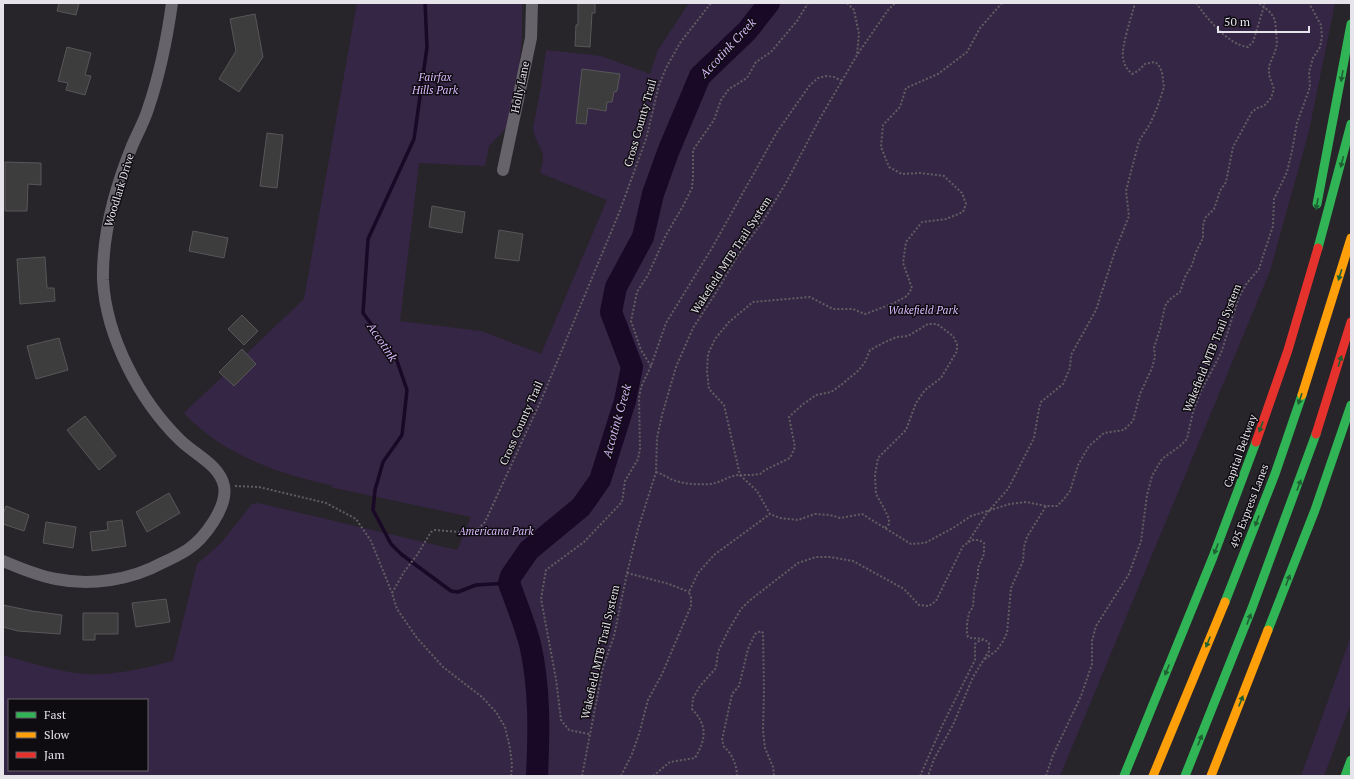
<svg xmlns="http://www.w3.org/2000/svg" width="1354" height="779" font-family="'PT Serif',serif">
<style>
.green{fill:#362645;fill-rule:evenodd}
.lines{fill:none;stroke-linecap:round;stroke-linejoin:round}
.stream{stroke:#1a0827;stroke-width:3.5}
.river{stroke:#1a0827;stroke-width:22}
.building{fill:#3d3d3e;stroke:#575758}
.path{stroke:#605e63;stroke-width:2;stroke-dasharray:2 2;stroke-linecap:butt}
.street{stroke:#66636a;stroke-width:12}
.fast{stroke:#30b455;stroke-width:9}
.slow{stroke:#ff9f0a;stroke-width:9}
.jam{stroke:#e5322d;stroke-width:9}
.oneway{fill:#1f6033}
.labels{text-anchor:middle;stroke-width:3;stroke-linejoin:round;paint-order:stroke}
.park-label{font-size:11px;font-style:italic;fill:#dbb9fd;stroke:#0e0c11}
.street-label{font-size:11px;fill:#e6e3ea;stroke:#0e0c11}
.water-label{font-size:12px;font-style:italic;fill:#d6b4f8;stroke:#0e0c11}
</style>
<rect width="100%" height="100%" fill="#27242a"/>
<path class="green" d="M357,3H522V39L517,85L507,127L489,146L485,166L419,163L400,321L481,331L541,354L607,200L540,173L543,161V154L540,147L535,137L533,128L541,87L546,50L601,56L650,74L658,50L689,3H1335L1309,131L1270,271L1060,776H3V655C30,663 57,671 84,674C114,676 145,668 173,661L197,564L221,543L252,504L258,503L457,550L471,517L330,487L334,485H330C276,473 222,454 184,413L304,299ZM9,700H147V770H9Z
M1351,636V703L1324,776H1301Z"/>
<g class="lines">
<path class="stream" d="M425,3L427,47L414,139L368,239L363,313L396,358L407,390L402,435L383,462L375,490L373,510L391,544L401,554L451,591L458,592L476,585L509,583"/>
<path class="river" d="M537,776C539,732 540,687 530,644C525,624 516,603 509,583L511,576L529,550L581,507L600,480L625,401L632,367L611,312L616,287L643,237L653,194L668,152L700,76L747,31L769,3"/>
</g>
<path class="building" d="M59,3H79L76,15L57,11Z
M578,3H595V13H592L590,47L575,46L576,25H578Z
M255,14L263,57L239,92L219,79L236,51L230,19Z
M67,47L91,53L85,75L91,76L85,95L66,90L68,83L58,81Z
M582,69L620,74L617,91L614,92L612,102H607L606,111L588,108L586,124L576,123Z
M267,133L283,135L277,188L260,186Z
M5,162L41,163V185L28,184L27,211H5Z
M432,206L465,212L462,233L429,227Z
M499,230L523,234L519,261L495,258Z
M193,231L228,238L224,258L189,251Z
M45,257L47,288H54L55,301L20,304L17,259Z
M242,315L258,331L244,345L228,329Z
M59,338L68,370L36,379L27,346Z
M242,349L256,364L234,386L219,372Z
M85,416L116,456L99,470L67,430Z
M169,493L180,513L147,532L136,512Z
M6,506L29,515L24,531L3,524V514Z
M122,520L126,546L92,551L90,532L108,530L107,522Z
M46,522L76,527L73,548L43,543Z
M166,599L170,622L136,627L132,603Z
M3,605L32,611L62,615L60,634L18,631L3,627Z
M83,613H118V634H95V640H83Z"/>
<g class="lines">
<path class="path" d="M847,3L854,10L859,34L857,54
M1196,3C1207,18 1228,45 1248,47L1253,42L1265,3
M651,366L641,350L631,321L637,292L648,275L666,235L683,206L692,188L693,177V150L714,120L721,100L729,89L747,78L756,62L771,52L797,21L808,3
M656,472C663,474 669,479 676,481C686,484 700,485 710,484C721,483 729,475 740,475L757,491L770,514L780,518L798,520L815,514L830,515L840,518L862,514L911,544L925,543L953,528L971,516L1010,504L1026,502L1046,506H1057L1064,499L1070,491L1078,465L1089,446L1104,433L1124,430L1133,421L1140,394L1152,368L1155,357L1154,348L1160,329L1165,306L1169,300L1180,292L1185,277L1192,265L1196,252L1203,238V226L1205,218L1214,209L1220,191L1226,182L1233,147L1252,112L1257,108L1264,106L1271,98L1274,89L1269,75V66L1275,52L1277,44L1276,31L1275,20L1271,13L1259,3
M235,486L259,487L326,503L356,519L371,541L392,593
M885,528L889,524V519L884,508L876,494L875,475L878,458L906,430L916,403L925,390L941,378L957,351V344L953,336L937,324H928L908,336L897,337L885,342L870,350L865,362L859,370L841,385L831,392L816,395L802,405L789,417L795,447L790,458L765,470L760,474L752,475H740L724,405L709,389L707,371L708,354L715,339L729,322L753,302L810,297L833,309H853L865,314L892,304L907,296L912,288L903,263L906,242L922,222L946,219L963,212L966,204L962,193L944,176L920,173L902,174L889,167L881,147L883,125L900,107L906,88L938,74L967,52L980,28L1002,3
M968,542L987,513L1008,489L1034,438L1039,409L1041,402L1063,384L1070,368L1071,355L1096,310L1115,251L1129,216L1126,191L1139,141L1150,124L1157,108L1164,87L1162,72L1158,64L1154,62L1145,64L1138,71L1132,74C1127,69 1124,65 1123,58C1121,47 1132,15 1135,3
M627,573L669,584L689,592
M985,659L996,651L1002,643L1007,633L1011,588L1023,561L1024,547L1027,537L1046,506
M589,734L569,730L561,720L556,679L541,599L546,570L584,542L622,502L625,481L638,459L640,449L639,398L641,387L651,366L666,323L712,248L777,132L810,85L818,78L826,76L834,77L842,81
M511,776L512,765L510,748L505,727L496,712L482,697L443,667L417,638L397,609L392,593L404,572L417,555L431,532L435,530L460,532L469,531L479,528L485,522L542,398L619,213L646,139L659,85L666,68L680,43L711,3
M582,776L603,667L614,636L627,573L638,529L656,472L657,438L662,415L676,367L693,328L717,291L738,255L763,221L787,181L819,120L857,55L888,10L895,3
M621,776L632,754L639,734L648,700L662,674L691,606V598L689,592L698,573L714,555L770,514
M653,776L670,762L695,758C706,739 708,726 692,709L693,698L700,686L716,668L718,652L728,631L741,609L749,601L798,563L816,557H830L853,561L904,589L919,605L929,606L936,601L963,546L972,540H979L984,543V554L978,568V576L974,591L973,607L969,613L967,624V633L968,637C976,640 982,636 989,643V651L973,677L953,725L934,759L928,776
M737,776C737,766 732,753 724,747L722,740L732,694L739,686L748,649L755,634L761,631L763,633L764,691L763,730L765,748L773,767L774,776
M920,776L942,726L975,660V644L979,641L983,640
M1046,776L1053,755L1081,696L1092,664V641L1096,626L1129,574L1141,541L1147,495L1152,476L1162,459L1180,446L1187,439L1193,412L1201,391L1221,353L1239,297L1247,283L1259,269L1263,256L1273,226L1274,199L1287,172L1292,151L1297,123L1310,87L1309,72L1313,58L1320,47L1322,37L1321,25L1309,3"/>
<path class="street" d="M503,170L531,38L532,3
M3,561C20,568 38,576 56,579C91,586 131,580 162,563C171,559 179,555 187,550C204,539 228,507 224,486C220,465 194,454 180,440C140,401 106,337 103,280C102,234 115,188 132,146C137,134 144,122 148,109C160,74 167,39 172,3"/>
<path class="fast" d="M1317,204L1351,24
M1318,248L1351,124
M1225,602L1275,474L1302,395
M1268,630L1315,510L1351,405
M1124,776L1213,557L1256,442
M1185,776L1252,608L1316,434
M1345,776L1351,760"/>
<path class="slow" d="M1302,395L1351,238
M1153,776L1225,602
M1211,776L1268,630"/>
<path class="jam" d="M1316,434L1351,322
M1256,442L1288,350L1318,248"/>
</g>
<defs><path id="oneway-solid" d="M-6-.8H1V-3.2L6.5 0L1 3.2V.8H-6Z"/></defs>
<g class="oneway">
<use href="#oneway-solid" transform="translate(1342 76) rotate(100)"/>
<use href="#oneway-solid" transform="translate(1342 162) rotate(104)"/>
<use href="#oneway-solid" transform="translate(1317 204) rotate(101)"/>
<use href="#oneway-solid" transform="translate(1340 275) rotate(107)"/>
<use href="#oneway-solid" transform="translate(1340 361) rotate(-73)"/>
<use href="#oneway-solid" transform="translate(1300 399) rotate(109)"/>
<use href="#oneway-solid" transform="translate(1261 427) rotate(110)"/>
<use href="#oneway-solid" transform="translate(1299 485) rotate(-70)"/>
<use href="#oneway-solid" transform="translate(1257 521) rotate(110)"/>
<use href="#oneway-solid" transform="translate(1216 549) rotate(111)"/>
<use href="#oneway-solid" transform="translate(1288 580) rotate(-69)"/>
<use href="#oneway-solid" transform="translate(1249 619) rotate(-69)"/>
<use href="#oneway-solid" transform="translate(1208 642) rotate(112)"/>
<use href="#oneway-solid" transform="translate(1167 670) rotate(112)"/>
<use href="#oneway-solid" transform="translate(1241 701) rotate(-68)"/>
<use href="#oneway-solid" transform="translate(1200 740) rotate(-68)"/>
</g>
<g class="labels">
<g class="park-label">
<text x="435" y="81">Fairfax<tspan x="435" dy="13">Hills Park</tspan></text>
<text x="923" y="314">Wakefield Park</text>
<text x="496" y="535">Americana Park</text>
</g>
<g class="street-label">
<text transform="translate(520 87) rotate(-78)" y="4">Holly Lane</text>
<text transform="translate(640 123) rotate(-74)" y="4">Cross County Trail</text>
<text transform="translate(119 190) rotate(-73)" y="4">Woodlark Drive</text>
<text transform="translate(731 255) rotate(-57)" y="4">Wakefield MTB Trail System</text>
<text transform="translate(1212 348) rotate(-68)" y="4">Wakefield MTB Trail System</text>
<text transform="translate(521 423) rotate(-66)" y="4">Cross County Trail</text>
<text transform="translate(1240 451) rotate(-70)" y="4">Capital Beltway</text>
<text transform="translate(1249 506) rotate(-69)" y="4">495 Express Lanes</text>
<text transform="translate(600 652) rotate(-77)" y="4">Wakefield MTB Trail System</text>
</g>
<g class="water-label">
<text transform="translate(728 48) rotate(-47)" y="4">Accotink Creek</text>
<text transform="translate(382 342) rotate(56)" y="4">Accotink</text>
<text transform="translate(617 421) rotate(-74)" y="4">Accotink Creek</text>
</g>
</g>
<rect width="1354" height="779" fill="none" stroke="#e6e3ea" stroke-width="8"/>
<rect x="8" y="699" width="140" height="72" fill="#0e0c11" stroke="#646268"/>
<rect x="16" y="712" width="20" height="6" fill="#30b455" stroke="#646268"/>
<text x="44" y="719" font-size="12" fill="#e6e3ea">Fast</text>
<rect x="16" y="732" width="20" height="6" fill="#ff9f0a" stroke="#646268"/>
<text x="44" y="739" font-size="12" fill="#e6e3ea">Slow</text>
<rect x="16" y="752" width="20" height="6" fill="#e5322d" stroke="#646268"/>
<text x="44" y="759" font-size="12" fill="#e6e3ea">Jam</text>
<path d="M1218 26v6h91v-6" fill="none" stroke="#e6e3ea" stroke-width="2"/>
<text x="1224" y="26" font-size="12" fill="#e6e3ea" stroke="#0e0c11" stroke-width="3" paint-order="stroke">50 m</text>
</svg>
